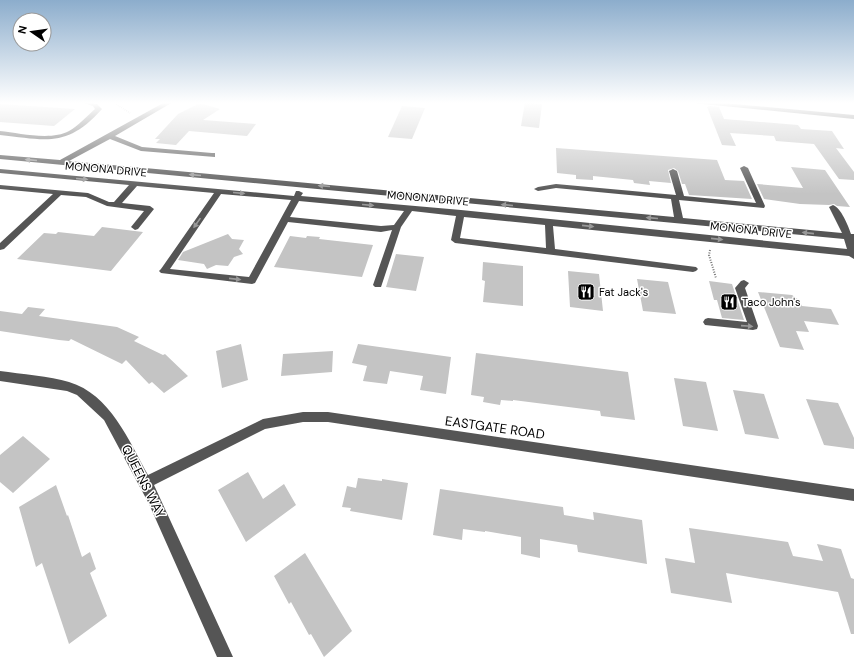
<svg xmlns="http://www.w3.org/2000/svg" width="854" height="657" font-family="'DM Sans',sans-serif">
<style>
.building{fill:#c4c4c4}
.lines{fill:none;stroke-linecap:round;stroke-linejoin:round}
.path-far1{stroke:#777;stroke-width:1.5;stroke-dasharray:0.5 1.5;stroke-linecap:butt}
.path{stroke:#777;stroke-width:2;stroke-dasharray:1 1.5;stroke-linecap:butt}
.minor{fill:#555;fill-rule:evenodd}
.oneway{fill:#999}
.labels{text-anchor:middle;stroke-width:3;stroke-linejoin:round;paint-order:stroke}
.street-label{font-size:11px;fill:#000;stroke:#fff}
.poi-label{font-size:11px;fill:#000;stroke:#fff;text-anchor:start}
.near-street-label{font-size:13px;fill:#000;stroke:#fff}
</style>
<rect width="100%" height="100%" fill="#fff"/>
<path class="building" d="M525,102L542,104L539,128L521,126Z
M200,103L220,109L203,120L256,124L247,136L189,131L176,145L156,143L160,139H155L178,114Z
M0,104L75,109L54,126L0,122Z
M402,106L425,108L412,139L388,137Z
M710,106L719,107L724,119L798,125L801,129L832,131L844,149L836,148L854,172V180L839,179L814,144L776,141L774,136L730,133L736,146L722,145L707,107Z
M556,148L717,160L725,180L744,181L752,199L689,195L685,184H682L678,171L674,168L668,170L671,183L649,181L650,185L634,183L633,180L593,176V180L576,179V175L557,173Z
M791,167L825,170L850,207L837,206L834,204L829,205L800,204L764,199L757,184L803,188Z
M102,227L143,232L111,271L17,259L44,233L56,234L58,232L94,236Z
M228,234L232,239L244,240L239,249L243,254L234,257L228,266L216,265L207,269L204,264L178,260L183,252Z
M290,236L306,238L307,236L320,237L319,239L373,245L362,277L274,267Z
M396,254L424,257L416,291L386,287Z
M483,262L523,266V306L483,302L485,281L482,280Z
M568,271L599,274L603,311L570,307Z
M637,279L668,282L676,314L643,311Z
M709,281L732,284L744,320L722,318L717,300H714Z
M758,292L792,295L799,300L802,306L831,309L839,325L804,321L809,332L796,331L804,350L780,347Z
M28,307L45,309L39,316L117,327L139,337L134,341L163,355L165,354L188,376L164,393L152,382L149,384L126,360L122,364L71,339L69,341L59,340L0,331V311L22,314Z
M241,344L248,380L222,388L216,351Z
M358,344L451,357L446,394L420,390L423,376L390,371L387,384L363,381L367,366L352,363Z
M333,351L332,372L281,376L283,354Z
M476,353L628,372L635,420L601,416L600,411L513,400V401L501,400L500,405L483,402L484,397L471,395Z
M674,378L706,382L718,431L683,426Z
M733,390L764,394L779,439L745,434Z
M806,399L838,403L854,438V449L824,445Z
M23,436L50,459L13,493L0,482V455Z
M248,472L263,499L284,484L296,505L246,542L218,490Z
M358,478L382,481V479L408,483L402,520L350,511L351,508L342,507L347,486L356,488Z
M56,485L67,516L68,515L82,557L90,552L96,569L90,573L107,616L69,644L42,563L36,567L19,507Z
M440,489L563,507L564,515L594,520L593,512L642,520L647,564L578,552L577,545L540,539V558L521,554V537L485,531V532L463,529L462,540L433,535Z
M689,528L788,542L793,556L823,561L817,544L841,549L851,578L854,579V634H851L838,592L726,573L732,603L671,593L665,558L695,563Z
M305,553L352,631L324,657L311,634L309,635L291,602L289,604L274,576Z"/>
<g class="lines">
<path class="path-far1" d="M113,102L130,113"/>
<path class="path" d="M710,250L709,255L716,278"/>
<path class="minor" d="M81,102L97,104L102,109C67,148 47,140 0,135V131C19,133 51,141 69,131C78,126 87,116 95,109L93,106Z
M165,102H173L115,136L142,147L212,153H215V157L141,151L110,139L69,161L674,217L671,199L556,188L538,191L534,189L538,187L556,184L676,195L669,171L673,169L677,171L684,196L756,203L740,168L744,166L748,168L765,206L764,208L679,200L683,218L842,233L829,207L833,205C841,208 848,225 851,234H854V259L849,256L553,226L555,249L696,267L698,269L696,271L693,272L455,243L451,240L456,216L412,211L401,227L381,287H375L373,285L392,230L381,232L288,222L255,283L252,284L161,273L159,271L161,269L214,193L137,186L122,203L150,206L154,209L138,229L135,230L131,227L144,211L107,206L86,197L61,195L4,249L0,250V243L53,194L0,189V185L88,193L109,202H114L129,185L0,173V169L294,196L296,191H299L303,193L301,196L461,210L847,249L844,239L0,159V155L60,160ZM221,194L291,200L249,277L170,269ZM299,201L404,211L394,225L381,226L290,217ZM464,217L545,225L546,248L460,238Z
M683,102H712L854,115V119Z
M744,280L749,283L745,288L758,326L757,329L753,330L705,325L703,322L705,319L708,318L747,322L735,288L741,281Z
M0,371C21,374 50,376 69,382C110,394 129,441 148,475L263,419L303,412H328L854,489V501L328,422H303L265,429L154,485L233,657H217L149,504L104,420L77,395L67,391L0,381Z"/>
</g>
<defs><path id="oneway-solid" d="M-6-.8H1V-3.2L6.5 0L1 3.2V.8H-6Z"/></defs>
<g class="oneway">
<use href="#oneway-solid" transform="translate(31 160) rotate(-175)"/>
<use href="#oneway-solid" transform="translate(195 175) rotate(-175)"/>
<use href="#oneway-solid" transform="translate(82 179) rotate(5)"/>
<use href="#oneway-solid" transform="translate(324 186) rotate(-175)"/>
<use href="#oneway-solid" transform="translate(239 193) rotate(5)"/>
<use href="#oneway-solid" transform="translate(368 205) rotate(5)"/>
<use href="#oneway-solid" transform="translate(507 205) rotate(-175)"/>
<use href="#oneway-solid" transform="translate(652 218) rotate(-175)"/>
<use href="#oneway-solid" transform="translate(197 223) rotate(125)"/>
<use href="#oneway-solid" transform="translate(588 226) rotate(6)"/>
<use href="#oneway-solid" transform="translate(808 233) rotate(-174)"/>
<use href="#oneway-solid" transform="translate(717 239) rotate(6)"/>
<use href="#oneway-solid" transform="translate(235 279) rotate(6)"/>
<use href="#oneway-solid" transform="translate(747 326) rotate(4)"/>
</g>
<linearGradient id="sky" x2="0" y2="1"><stop stop-color="#8cadcc"/><stop offset="0.53" stop-color="#fff"/><stop offset="1" stop-color="#fff" stop-opacity="0"/></linearGradient>
<rect width="854" height="194" fill="url(#sky)"/>
<defs>
<g id="restaurant-square" transform="scale(0.9)"><rect x="-9" y="-9" width="18" height="18" rx="4" fill="#000" stroke="#fff"/><path d="M-5-6h1v4h1v-4h1v4h1v-4h1v5L-1.5 .5V6h-2V.5L-5-1ZM5-6V6H3V1.5H1.5Q1.5-4 5-6Z" fill="#fff"/></g>
</defs>
<g fill-rule="evenodd">
<use href="#restaurant-square" x="586" y="292"/>
<use href="#restaurant-square" x="729" y="302"/>
</g>
<g class="labels">
<g class="street-label">
<text transform="translate(106 169) rotate(5)" y="4">MONONA DRIVE</text>
<text transform="translate(428 198) rotate(5)" y="4">MONONA DRIVE</text>
<text transform="translate(751 230) rotate(6)" y="4">MONONA DRIVE</text>
</g>
<g class="poi-label">
<text x="599" y="296">Fat Jack's</text>
<text x="742" y="306">Taco John's</text>
</g>
<g class="near-street-label">
<text transform="translate(495 427) rotate(8)" y="5">EASTGATE ROAD</text>
<text transform="translate(144 481) rotate(63)" y="5">QUEENS WAY</text>
</g>
</g>
<g transform="translate(32 32) rotate(283)"><circle r="19" fill="#ffffff" stroke="#999999"/>
<path d="M0-3L7 15L0 10L-7 15Z" fill="#000000"/>
<text y="-6" font-size="11" font-weight="bold" text-anchor="middle" fill="#000000">N</text>
</g>
</svg>
